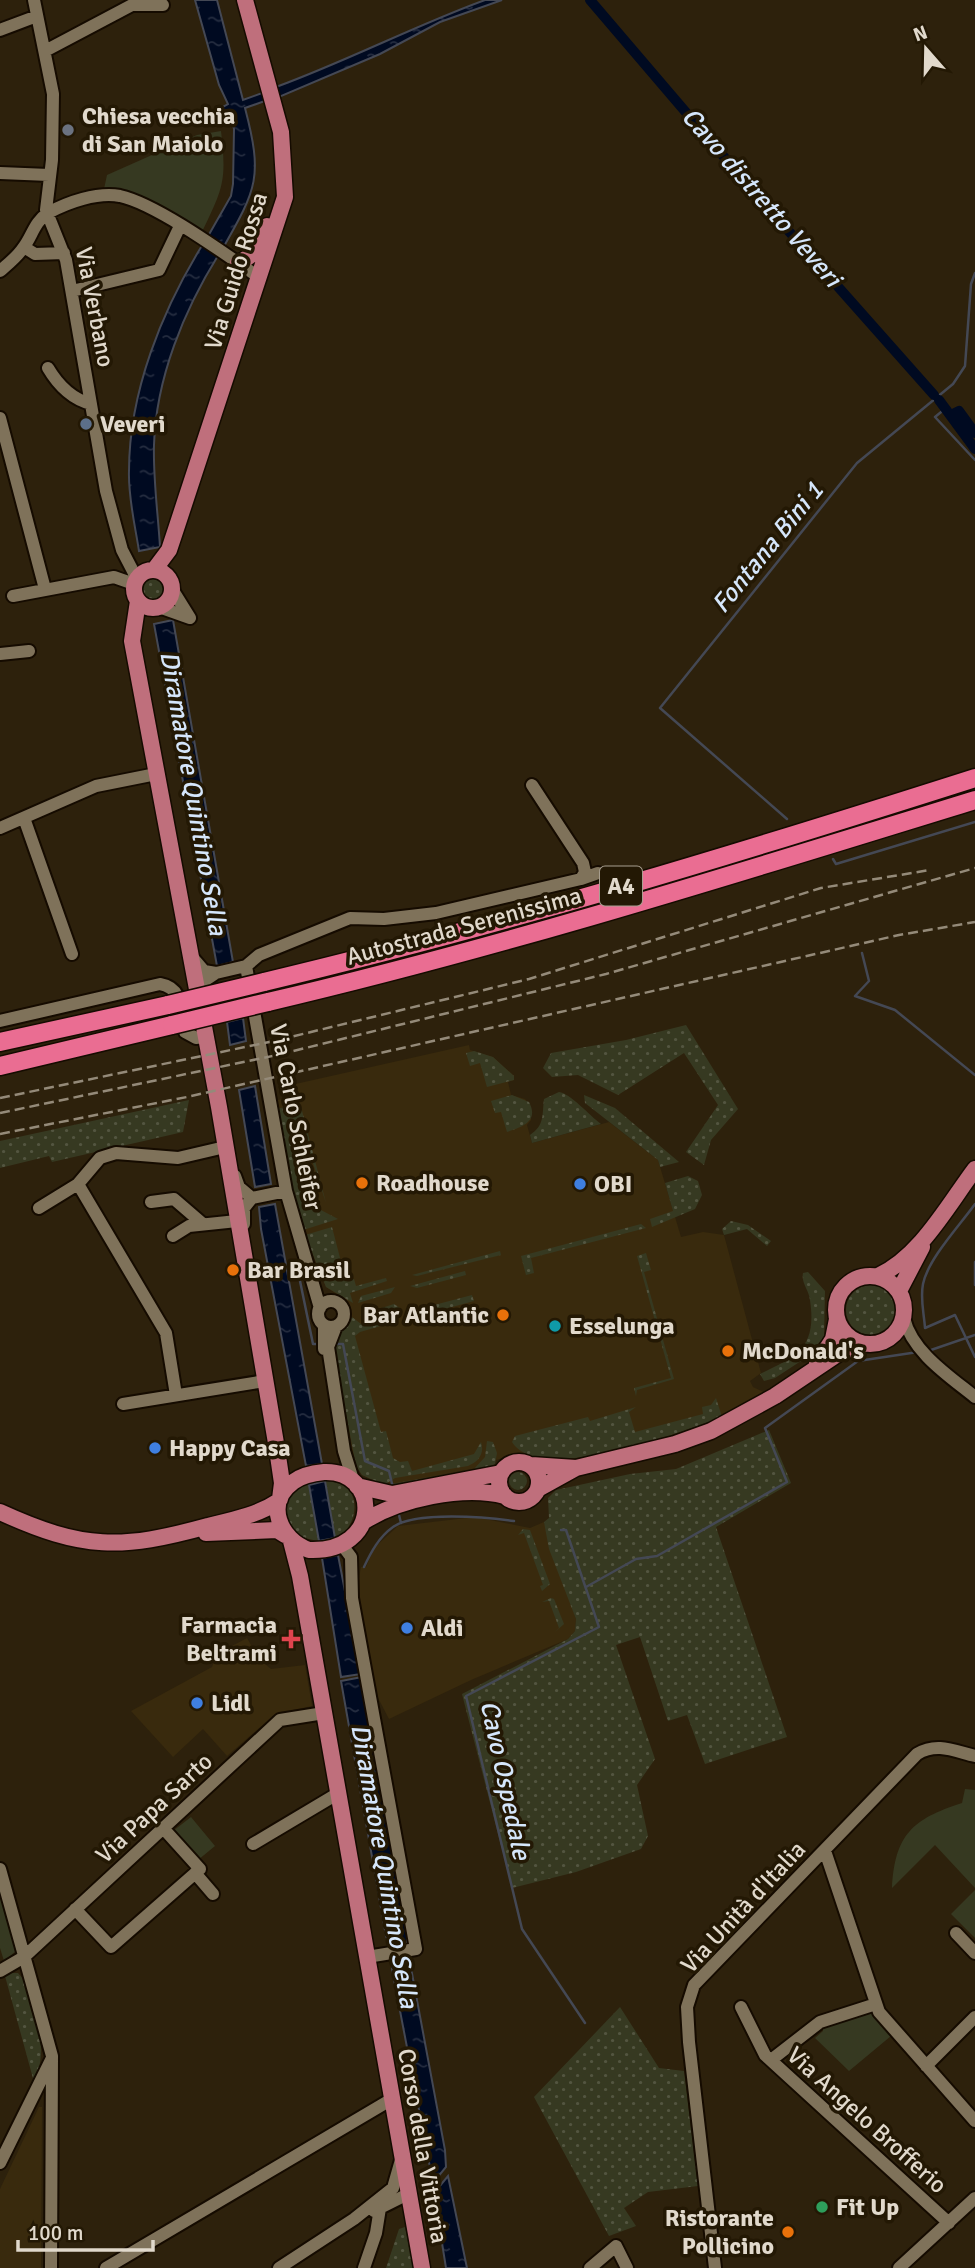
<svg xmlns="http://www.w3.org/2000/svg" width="975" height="2268" font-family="Signika,sans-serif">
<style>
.built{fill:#392a0d}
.grass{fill:url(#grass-dots)}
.green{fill:#363921}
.water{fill:url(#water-ripples);stroke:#444854;stroke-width:2}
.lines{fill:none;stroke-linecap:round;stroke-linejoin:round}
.stream{stroke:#444854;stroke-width:2.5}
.canal{stroke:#000a21;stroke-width:10}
.minor-casing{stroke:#150b00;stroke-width:16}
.major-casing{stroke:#150b00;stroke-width:19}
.highway-casing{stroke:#150b00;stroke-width:21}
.minor{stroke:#7f725a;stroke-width:12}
.major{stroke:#bf6f7c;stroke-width:16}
.highway{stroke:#ea6d92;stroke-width:18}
.rail{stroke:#948a79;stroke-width:2.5;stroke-dasharray:10 5;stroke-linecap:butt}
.highway-bridge-casing{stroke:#150b00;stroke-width:21;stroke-linecap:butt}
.highway-bridge{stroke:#ea6d92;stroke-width:18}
.worship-dot{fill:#6b7280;stroke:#231804;stroke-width:2.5}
.service-dot{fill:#5c6f8a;stroke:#231804;stroke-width:2.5}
.food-dot{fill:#e8710a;stroke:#231804;stroke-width:2.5}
.shop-dot{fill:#3f7fe0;stroke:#231804;stroke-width:2.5}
.culture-dot{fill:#0f9aa8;stroke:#231804;stroke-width:2.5}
.health-dot{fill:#e0444e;stroke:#231804;stroke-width:2.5}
.leisure-dot{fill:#2e9e5b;stroke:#231804;stroke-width:2.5}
.labels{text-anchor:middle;stroke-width:7;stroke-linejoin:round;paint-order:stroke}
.shield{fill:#231804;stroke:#a89f90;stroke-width:2}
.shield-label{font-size:23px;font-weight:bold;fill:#e1d9cc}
.poi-label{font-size:24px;font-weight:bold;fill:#e1d9cc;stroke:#231804;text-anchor:start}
.street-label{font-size:24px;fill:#e1d9cc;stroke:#231804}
.water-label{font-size:26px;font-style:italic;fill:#d5e6fb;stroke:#231804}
</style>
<defs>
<pattern id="grass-dots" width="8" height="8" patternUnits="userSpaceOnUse" patternTransform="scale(1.75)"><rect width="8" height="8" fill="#363921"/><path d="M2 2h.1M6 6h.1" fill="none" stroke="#535540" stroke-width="1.8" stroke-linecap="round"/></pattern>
<pattern id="water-ripples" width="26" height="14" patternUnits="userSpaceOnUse" patternTransform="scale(1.75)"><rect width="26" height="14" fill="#000a21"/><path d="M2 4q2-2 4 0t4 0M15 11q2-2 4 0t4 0" fill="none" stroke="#252d40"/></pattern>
</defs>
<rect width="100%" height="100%" fill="#2d210c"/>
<path class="built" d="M469,1045L470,1050L493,1057L514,1076V1080L508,1082L511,1095L525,1099L531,1107V1120L527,1125L532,1143L609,1122L658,1160L681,1237L703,1232L724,1235L761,1373L750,1381L753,1387L768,1394L722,1417L668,1437L572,1459L539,1460L520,1453L496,1460L494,1466L390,1487L362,1475L353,1456L336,1336L352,1317L349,1302L326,1287L305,1235L277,1110L278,1100L293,1096L291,1085Z
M475,1517L530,1528L544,1522L576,1619L575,1631L568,1639L471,1680L389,1719L377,1696L357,1589L361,1567H366L374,1548L398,1526Z
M247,1638L259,1659L271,1669L305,1665L312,1706L275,1714L227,1756L203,1729L173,1757L131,1711L212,1667L217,1654Z
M39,2107H42L41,2268H0V2189Z"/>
<path class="grass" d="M140 589a13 13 0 1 1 26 0a13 13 0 1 1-26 0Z
M686,1025L738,1109L711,1140L704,1165L686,1152L718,1105L684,1053L618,1095L578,1075L552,1077L543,1068L551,1053L626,1040Z
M474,1051L493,1057L514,1076V1080L487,1087L480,1063L470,1066L466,1053Z
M559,1092C570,1093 590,1116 601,1124L532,1143L530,1135C545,1125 542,1115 544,1099Z
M512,1095L529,1102C539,1121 523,1127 507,1132L501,1112L495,1113L491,1101Z
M584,1095L615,1108L679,1162L660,1167L658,1160L585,1103Z
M189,1100L183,1132L52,1162L49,1156L0,1168V1141Z
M300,1103L326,1203L309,1151L303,1153L319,1209L338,1219L303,1230L291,1187L277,1109Z
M688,1176L698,1181L702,1195L695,1209L652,1227L650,1219L673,1211L665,1183Z
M731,1221L748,1225L771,1241L767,1246L747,1229L724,1235L722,1229Z
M641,1224L646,1228L531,1258L534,1273L526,1275L521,1256Z
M332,1227L346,1281L354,1279L356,1286L386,1278L387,1281L350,1293L353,1303L326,1287L305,1235Z
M500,1251L501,1255L417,1276L412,1275Z
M646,1253L651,1270L644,1272L674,1379L637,1390L636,1396L634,1388L671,1378L637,1256Z
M465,1271L466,1275L417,1288L410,1286Z
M808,1272L825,1291L824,1337L804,1359L775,1378L764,1381L760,1374C798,1356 817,1347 810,1300C809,1290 801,1283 803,1273Z
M846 1310a25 25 0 1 1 50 0a25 25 0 1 1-50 0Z
M395,1287L391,1293L358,1303L361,1296Z
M472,1295L474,1301L423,1315V1308Z
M394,1304L400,1308L366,1317L360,1315Z
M394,1314L398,1321L360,1332L355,1336L381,1432L386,1431L393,1458L400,1462L408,1461L412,1471L474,1454L481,1442C485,1454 478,1462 468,1466L395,1478L384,1485L362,1475L356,1466L334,1351L336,1336L352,1317L361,1324Z
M716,1398L722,1417C682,1432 539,1486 512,1442L515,1436L588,1417L590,1421L636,1407L629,1412L635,1432L703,1414L702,1407L711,1405Z
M769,1430L791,1483L716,1527L787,1737L705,1764L687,1715L668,1721L640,1637L616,1645L655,1759L637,1785L648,1836L641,1849L576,1872L512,1888L462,1694L568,1639L575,1631L576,1619L549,1549L544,1522L549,1518L548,1498L556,1490L630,1474L676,1469Z
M487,1441L493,1442L497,1453L495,1464L489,1468L390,1487L391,1484L474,1469L485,1457Z
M509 1481a9 9 0 1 1 18 0a9 9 0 1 1-18 0Z
M325,1477C330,1479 336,1480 341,1483C363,1495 356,1530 335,1538Z
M307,1481L309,1485L319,1541C279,1536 275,1502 307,1481Z
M523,1529L530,1530L550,1584L542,1591L540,1586L543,1585L524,1533L518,1535Z
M551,1598L554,1599L564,1624L555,1632L559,1628L549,1601L542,1602Z
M10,1973H18L24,1980C35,2013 50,2049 34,2082L5,1976Z
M620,2007L659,2068L684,2071L698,2186L648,2192L624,2208L636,2226L609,2236L534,2097Z
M405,2227L413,2268H386L399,2229Z"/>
<path class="green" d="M221,131C227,182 223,188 201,234L121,193L104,189L107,175L197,135Z
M965,1789L975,1790V1888L935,1845L892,1888C895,1835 912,1819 962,1803Z
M191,1817L215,1846L198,1860L173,1831Z
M0,1890L16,1951L4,1961L0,1948Z
M975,1890V1938L951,1914Z
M872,2011L891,2036L849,2071L815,2038L823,2031V2027Z"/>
<path class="water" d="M195,0H217L243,100L262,93L265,101L245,108C263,177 257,188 223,248L207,238L231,196L233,184L234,129L230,113L213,119L210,114L228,104L219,85Z
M485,0H502L440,22L380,54L279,97L276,87C347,61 414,26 485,0Z
M203,244L219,254C184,310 156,378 154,445C153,479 158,513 160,547L139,551C135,525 128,497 129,471C129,392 162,310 203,244Z
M173,620L233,962L217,966L154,624Z
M243,1018L246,1041L230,1045L227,1022Z
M255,1086L271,1184L255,1187L239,1090Z
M275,1204L322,1464L306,1466L261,1229L259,1207Z
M325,1481L335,1538L319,1541L309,1485Z
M338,1555L361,1674L341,1677L322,1558Z
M362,1677L407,1933V1948L392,1950L386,1936L341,1681Z
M408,1952L445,2150L446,2167L433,2183L392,1969V1955Z
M448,2176L467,2268H446L434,2193Z"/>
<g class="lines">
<path class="stream" d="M946,408L935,417L975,460
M787,819L660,708L857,463L953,384L965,366L971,284L975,273
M833,859L836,864L975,822
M862,953L869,981L855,996L895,1010L975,1075
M975,1204C960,1225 928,1259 923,1284C920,1299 924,1313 925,1328L955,1315L975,1357
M975,1262V1285
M300,1281L313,1344H319
M332,1344H343L365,1461L389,1471L393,1488
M928,1351L975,1335
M398,1511L401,1523
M561,1530H566L599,1627L466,1696L522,1929L585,2023
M364,1567C371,1552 379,1537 393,1527C415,1511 487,1517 514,1521
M586,1587L636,1559L657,1556L787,1482L765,1428L858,1361L918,1352"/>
<path class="canal" d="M590,0L754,192L934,395
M939,400L975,449
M951,415L959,411L975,433"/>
<g class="minor-casing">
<path id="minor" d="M34,0L53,94L52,160L46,210L66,260L106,491L122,550L137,579
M0,30L37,16
M45,51L132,5H163
M0,173L49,175
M24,247L35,254L64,253
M0,271C8,264 17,257 23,248C32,237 34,222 48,213C68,202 97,192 120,196C157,204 228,256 260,278
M72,291L159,270L180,226
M48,368C58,385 72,399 91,404
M0,418L45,589
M13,596L114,577L134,584
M159,607L190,618L172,589
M0,654L29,651
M24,818L72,954
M0,828L96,786L156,774
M581,879L598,873
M192,957L204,971L216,973L207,979L198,996
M246,966L286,1191L320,1308
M216,973L246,966L259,955L350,918L384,919L436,913L581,879L585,872L583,863L532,785
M0,1021L160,984C184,988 181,1012 185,1032L196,1038L204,1037
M235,1176L239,1187L252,1198L244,1208V1224
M78,1184L166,1333L176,1395
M252,1198L286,1191
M151,1202L174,1199L203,1224
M39,1208L78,1184L100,1158L116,1153L178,1158L225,1147
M173,1236L189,1226L237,1221
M318 1314a13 13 0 1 1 26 0a13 13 0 1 1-26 0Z
M904,1318C912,1352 949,1376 975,1397
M324,1325V1349
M336,1326L328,1347L344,1451L354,1483
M123,1404L265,1381
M342,1545L351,1557L352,1598L416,1949L367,1957
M253,1844L337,1794
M825,1851L879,2012L975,2121
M0,1869L52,2056L51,2268
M195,1873L213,1894
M75,1909L111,1947L200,1869L163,1828
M956,1933L975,1953
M0,1971L24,1957L280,1720L324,1713
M741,2007L765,2055L949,2223
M771,2060L820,2022L876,2004
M926,2066L975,2017
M0,2163L51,2060
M374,2211L408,2194
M106,2268L392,2099
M279,2268L354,2219L393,2188L401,2160
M364,2268L376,2233L380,2208
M590,2268L616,2246L627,2268
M715,2268L689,2042L687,2007L694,1985L917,1754C937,1742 954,1751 975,1756
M899,2268L975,2198"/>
</g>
<g class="major-casing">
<path id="major" d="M238,263C257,255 260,244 267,226
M154,570L169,550L176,529L285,197L281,132L245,0
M134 589a19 19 0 1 1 38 0a19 19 0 1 1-38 0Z
M138,601L132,641L219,1107L277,1449L282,1483L280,1499
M836 1310a34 34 0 1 1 68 0a34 34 0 1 1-68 0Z
M878,1276C920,1257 948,1205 975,1169
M899,1291L922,1247
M817,1364L833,1339L837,1319
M499 1482a20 20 0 1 1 40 0a20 20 0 1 1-40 0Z
M531,1465L576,1468
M324,1472C381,1470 382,1553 309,1550C280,1540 264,1503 293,1482C302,1475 313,1473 324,1472Z
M357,1486L392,1494L501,1473
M538,1489L576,1468L675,1444L711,1431L775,1396L839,1353L864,1344
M0,1512C83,1550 121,1550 208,1526C233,1520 258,1515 279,1501
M363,1522C399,1499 463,1485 505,1496
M206,1533L277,1530L285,1535
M291,1541L300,1576L422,2268"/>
</g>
<g class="highway-casing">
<path id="highway" d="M264,982C504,925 740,853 975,778
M268,1002C507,946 741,872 975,800
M0,1042L168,1005
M0,1066L172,1025"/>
</g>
<use href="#minor" class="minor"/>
<use href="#major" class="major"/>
<use href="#highway" class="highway"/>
<path class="rail" d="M0,1098L274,1041L529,979L821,888L930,870
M0,1113L277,1055L606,974L975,868
M0,1134L187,1097L899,935L975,922"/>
<g class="highway-bridge-casing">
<path id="highway-bridge" d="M168,1005L264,982
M172,1025L268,1002"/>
</g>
<use href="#highway-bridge" class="highway-bridge"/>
</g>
<circle class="worship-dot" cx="68" cy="130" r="7"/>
<circle class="service-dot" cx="86" cy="424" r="7"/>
<g class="food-dot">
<circle cx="362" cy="1183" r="7"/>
<circle cx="233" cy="1270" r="7"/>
<circle cx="503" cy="1315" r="7"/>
<circle cx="728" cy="1351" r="7"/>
<circle cx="788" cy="2232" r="7"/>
</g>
<g class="shop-dot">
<circle cx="580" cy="1184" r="7"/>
<circle cx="155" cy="1448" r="7"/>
<circle cx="407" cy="1628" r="7"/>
<circle cx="197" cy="1703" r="7"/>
</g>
<circle class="culture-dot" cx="555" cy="1326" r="7"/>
<path class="health-dot" d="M287.5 1628.5h7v7h7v7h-7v7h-7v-7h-7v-7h7z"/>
<circle class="leisure-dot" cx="822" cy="2207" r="7"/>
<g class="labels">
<rect class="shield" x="600" y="866.5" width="42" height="39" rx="5"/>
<g class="shield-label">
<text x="621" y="894">A4</text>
</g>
<g class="poi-label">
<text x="82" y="124">Chiesa vecchia<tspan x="82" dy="28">di San Maiolo</tspan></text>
<text x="100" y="432">Veveri</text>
<text x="376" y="1191">Roadhouse</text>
<text x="594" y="1192">OBI</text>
<text x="247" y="1278">Bar Brasil</text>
<text x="489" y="1323" text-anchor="end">Bar Atlantic</text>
<text x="569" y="1334">Esselunga</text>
<text x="742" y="1359">McDonald's</text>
<text x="169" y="1456">Happy Casa</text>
<text x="277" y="1633" text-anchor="end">Farmacia<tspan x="277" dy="28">Beltrami</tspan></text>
<text x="421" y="1636">Aldi</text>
<text x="211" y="1711">Lidl</text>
<text x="836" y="2215">Fit Up</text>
<text x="774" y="2226" text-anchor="end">Ristorante<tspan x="774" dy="28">Pollicino</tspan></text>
</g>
<g class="street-label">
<text transform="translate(236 271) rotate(-73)" y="8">Via Guido Rossa</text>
<text transform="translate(95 307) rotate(79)" y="8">Via Verbano</text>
<text transform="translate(464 926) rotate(-15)" y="8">Autostrada Serenissima</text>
<text transform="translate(296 1117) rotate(79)" y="8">Via Carlo Schleifer</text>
<text transform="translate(154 1808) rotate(-43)" y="8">Via Papa Sarto</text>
<text transform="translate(743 1907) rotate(-47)" y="8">Via Unità d'Italia</text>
<text transform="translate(867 2120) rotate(42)" y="8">Via Angelo Brofferio</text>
<text transform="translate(423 2146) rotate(80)" y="8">Corso della Vittoria</text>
</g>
<g class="water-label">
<text transform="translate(762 197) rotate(49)" y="9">Cavo distretto Veveri</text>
<text transform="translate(767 547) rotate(-51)" y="9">Fontana Bini 1</text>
<text transform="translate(194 793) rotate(80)" y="9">Diramatore Quintino Sella</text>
<text transform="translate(506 1780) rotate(78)" y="9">Cavo Ospedale</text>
<text transform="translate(385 1866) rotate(80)" y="9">Diramatore Quintino Sella</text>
</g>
</g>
<g transform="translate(926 49) rotate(340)" stroke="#231804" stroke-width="5" paint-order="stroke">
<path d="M0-5L12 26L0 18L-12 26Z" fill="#e1d9cc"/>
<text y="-10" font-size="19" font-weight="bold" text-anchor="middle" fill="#e1d9cc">N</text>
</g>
<path d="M18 2240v10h135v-10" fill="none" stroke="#e1d9cc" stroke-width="3.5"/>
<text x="28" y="2240" font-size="21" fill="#e1d9cc" stroke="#231804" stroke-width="5" paint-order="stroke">100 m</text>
</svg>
